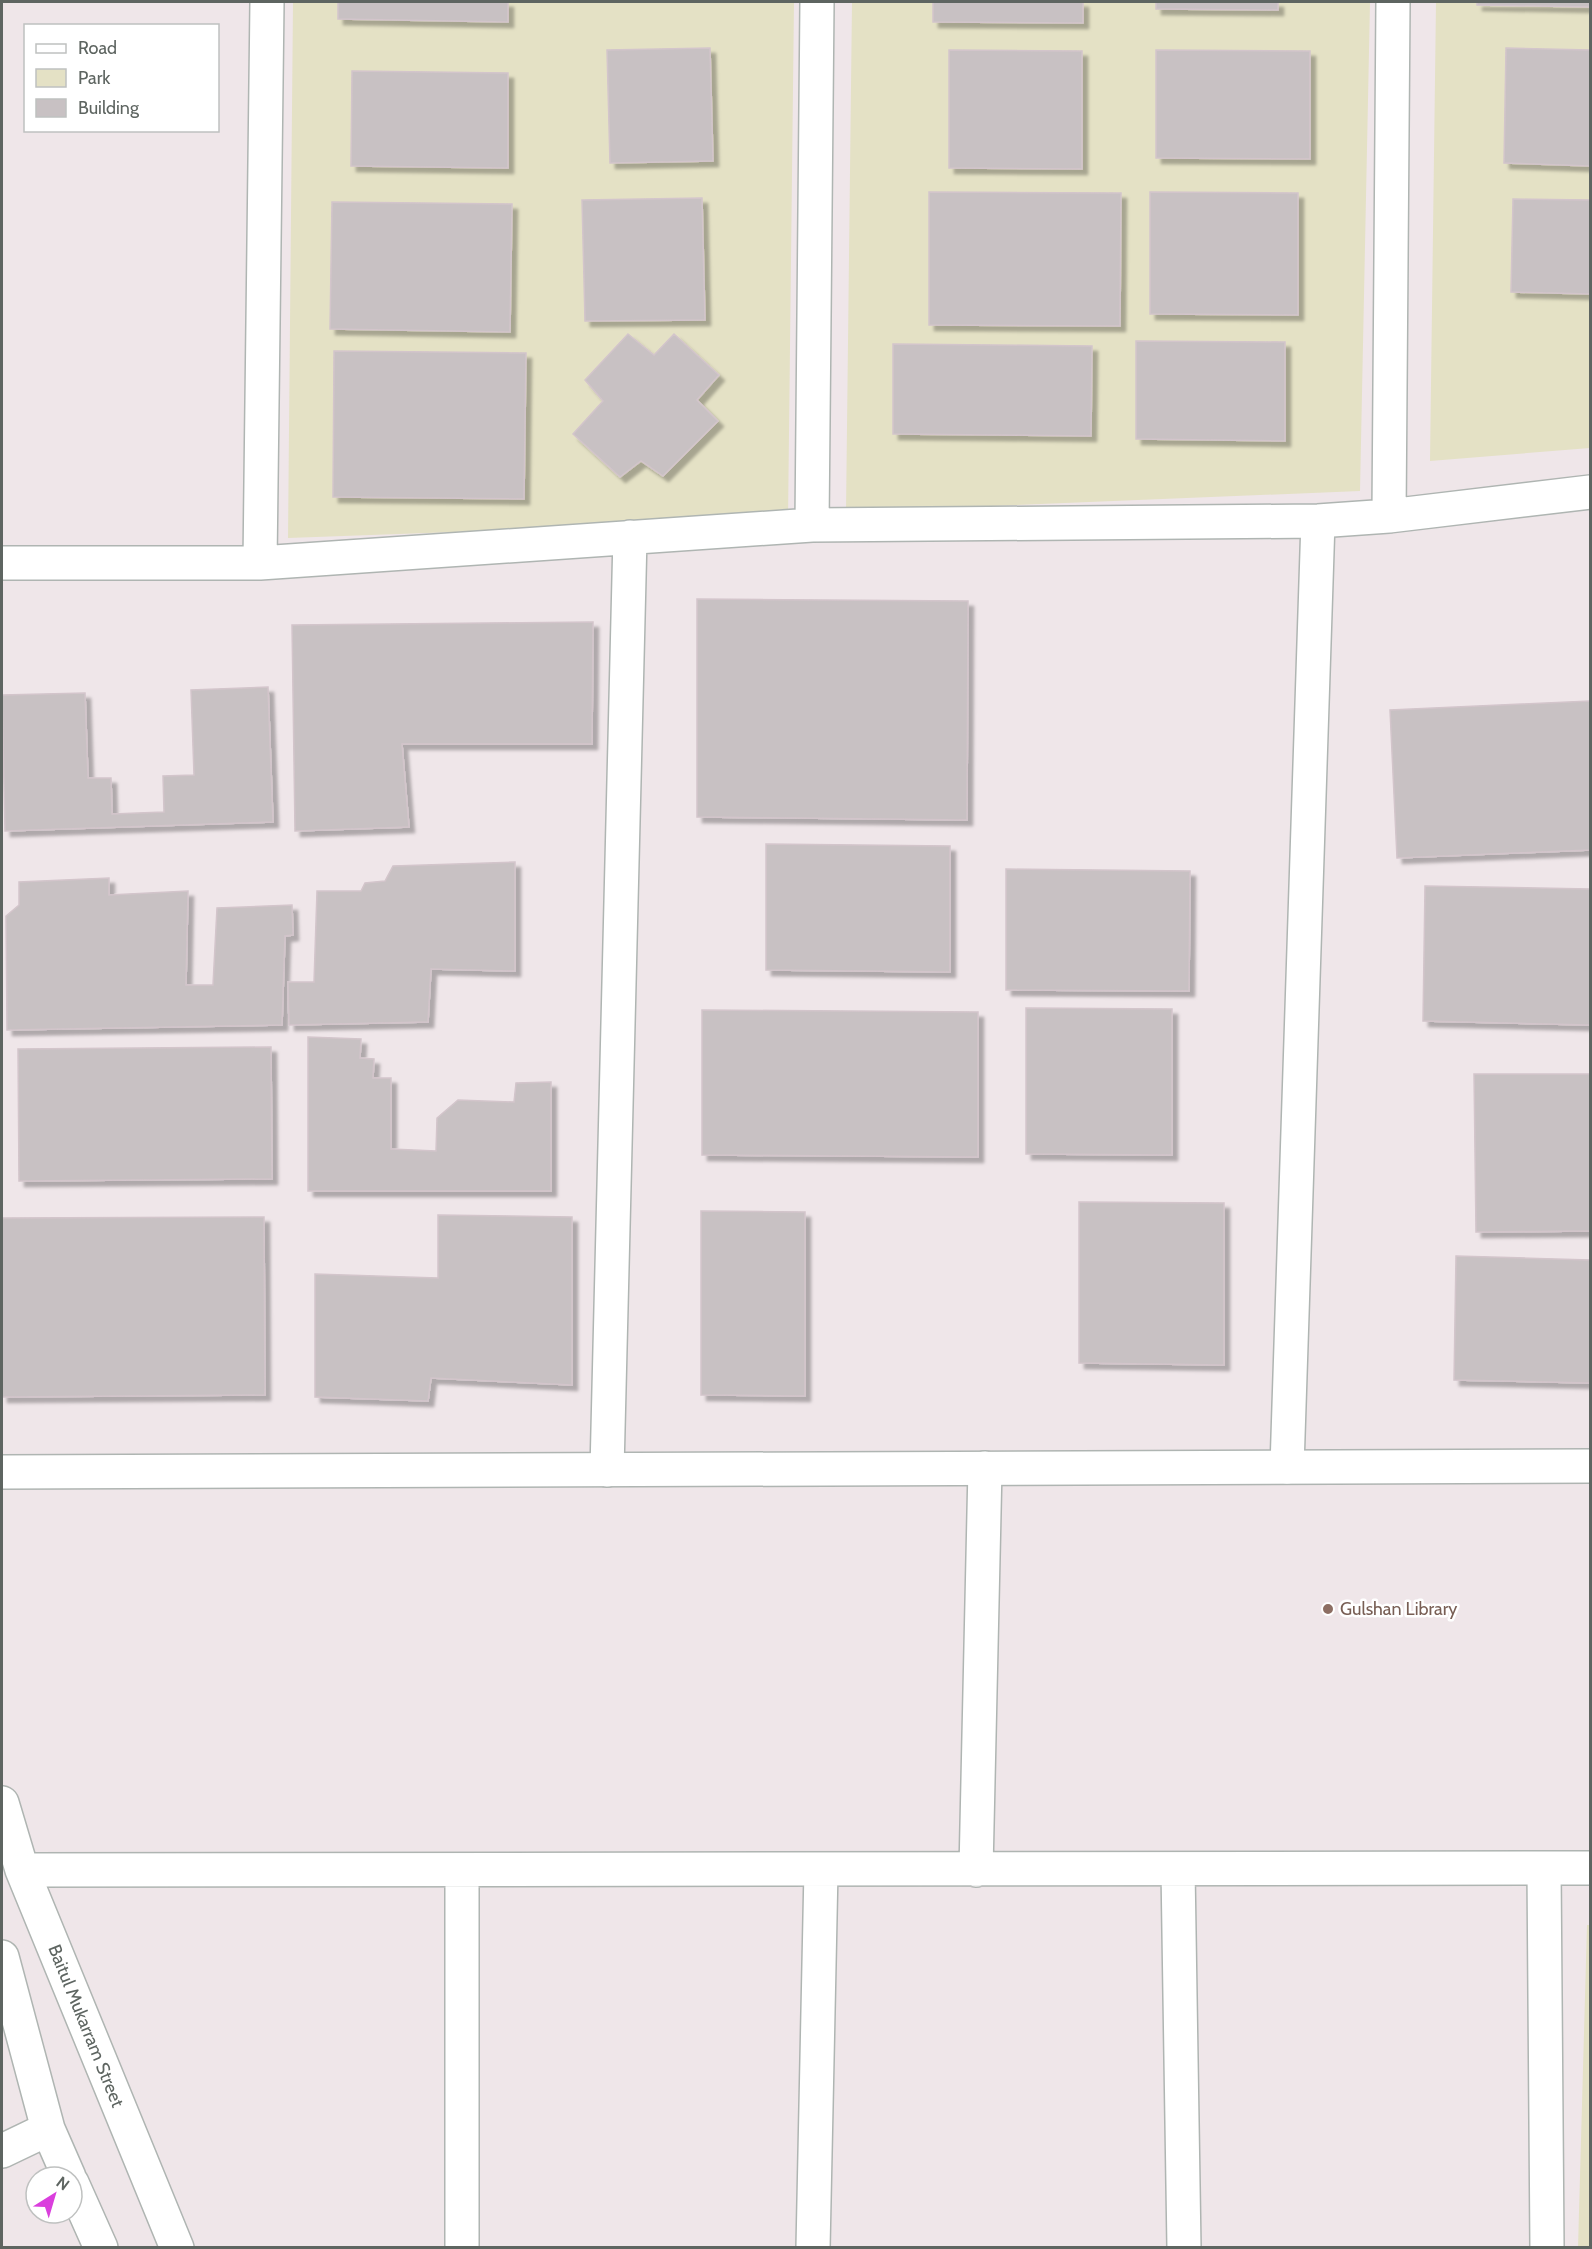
<svg xmlns="http://www.w3.org/2000/svg" width="1592" height="2249" font-family="Cabin,sans-serif">
<style>
.green{fill:#e4e1c5}
.building{fill:#c8c1c3;stroke:#d3c5cb;stroke-width:1.5;filter:url(#shadow)}
.lines{fill:none;stroke-linecap:round;stroke-linejoin:round}
.minor-casing{stroke:#afb5b2;stroke-width:36}
.tertiary-casing{stroke:#afb5b2;stroke-width:36}
.minor{stroke:#fff;stroke-width:33}
.tertiary{stroke:#fff;stroke-width:33}
.education-dot{fill:#8d6e63;stroke:#fff;stroke-width:2}
.labels{text-anchor:middle;stroke-width:5;stroke-linejoin:round;paint-order:stroke}
.education-label{font-size:18px;fill:#785e54;stroke:#fff;text-anchor:start}
.street-label{font-size:18px;fill:#5e6561;stroke:#fff}
</style>
<defs>
<filter id="shadow"><feDropShadow dx="5.5" dy="5.5" stdDeviation="1.5" flood-color="#0004"/></filter>
</defs>
<rect width="100%" height="100%" fill="#efe6e9"/>
<path class="green" d="M293,2H794L788,520L288,538Z
M852,2H1370L1360,491L846,512Z
M1436,2H1590V448L1430,461Z
M1587,1925H1590V2247L1578,2248Z"/>
<path class="building" d="M338,2H508V22L338,19Z
M933,2H1083V23L933,22Z
M1156,2H1278V10L1156,9Z
M1477,2H1590V7L1477,5Z
M710,48L713,161L610,163L607,50Z
M1506,48L1590,50V166L1504,163Z
M949,50L1082,51V169L949,168Z
M1156,50L1310,51V159L1156,158Z
M352,71L508,73V168L351,166Z
M929,192L1121,193L1120,326L929,325Z
M1150,192L1298,193V315L1150,314Z
M702,198L705,320L585,321L582,200Z
M1513,199L1590,200V294L1511,292Z
M332,202L512,204L510,332L330,329Z
M628,334L654,355L674,334L719,375L697,400L718,421L663,476L641,461L620,477L573,434L603,401L585,380Z
M1136,341L1285,342V441L1136,439Z
M893,344L1092,346L1091,436L893,434Z
M334,351L526,353L524,499L333,497Z
M697,599L968,601L967,820L697,817Z
M593,622L592,744H402L409,827L295,831L292,625Z
M268,687L273,822L5,831L2,695L85,693L88,778H111L112,814L164,812L163,776L194,775L191,690Z
M1590,701V850L1397,858L1390,710Z
M766,844L950,846V972L766,970Z
M515,862V971L431,969L428,1022L289,1025L288,982H314L317,891H361L365,883L385,881L393,866Z
M1006,869L1190,871L1189,991L1006,990Z
M109,878V895L188,891L186,985H213L217,908L292,905L293,935L285,936L282,1025L7,1030L6,916L19,905V882Z
M1425,886L1590,889V1025L1423,1021Z
M1026,1008L1172,1009V1155L1026,1154Z
M702,1010L978,1012V1157L702,1155Z
M308,1037L361,1039L360,1058L374,1059L373,1078H391V1149L436,1151L437,1118L458,1100L514,1102L516,1083L551,1082V1191H308Z
M271,1047L272,1179L19,1181L18,1049Z
M1474,1074H1590V1231L1476,1232Z
M1079,1202L1224,1203V1365L1079,1363Z
M701,1211L805,1212V1396L701,1395Z
M438,1215L572,1217V1385L431,1378L428,1401L315,1397V1274L438,1278Z
M264,1217L265,1395L2,1397V1218Z
M1456,1256L1590,1260V1383L1454,1380Z"/>
<g class="lines">
<g class="minor-casing">
<path id="minor" d="M1389,516L1393,2
M812,525L817,2
M2,563H260L812,525L1318,521L1389,516L1590,492
M260,563L267,2
M1287,1467L1318,521
M607,1470L630,537
M2,1803L22,1870L177,2248
M1544,1868L1547,2248
M1178,1869L1184,2248
M22,1870L1590,1868
M976,1870L985,1468
M462,1871V2248
M2,1957L48,2129L69,2177
M2,2151L48,2129
M72,2183L101,2248
M813,2248L821,1870"/>
</g>
<g class="tertiary-casing">
<path id="tertiary" d="M2,1472L1590,1466"/>
</g>
<use href="#minor" class="minor"/>
<use href="#tertiary" class="tertiary"/>
</g>
<circle class="education-dot" cx="1328" cy="1609" r="6"/>
<g class="labels">
<g class="education-label">
<text x="1340" y="1615">Gulshan Library</text>
</g>
<g class="street-label">
<text transform="translate(86 2026) rotate(68)" y="6">Baitul Mukarram Street</text>
</g>
</g>
<rect width="1592" height="2249" fill="none" stroke="#5e6561" stroke-width="6"/>
<rect x="24" y="24" width="195" height="108" fill="#ffffff" stroke="#bfc1c0" stroke-width="1.5"/>
<rect x="36" y="44" width="30" height="9" fill="#ffffff" stroke="#bfc1c0" stroke-width="1.5"/>
<text x="78" y="54" font-size="18" fill="#5e6561">Road</text>
<rect x="36" y="69" width="30" height="18" fill="#e4e1c5" stroke="#bfc1c0" stroke-width="1.5"/>
<text x="78" y="84" font-size="18" fill="#5e6561">Park</text>
<rect x="36" y="99" width="30" height="18" fill="#c8c1c3" stroke="#bfc1c0" stroke-width="1.5"/>
<text x="78" y="114" font-size="18" fill="#5e6561">Building</text>
<g transform="translate(54 2195) rotate(37)"><circle r="28" fill="#ffffff" stroke="#bfc1c0" stroke-width="1.5"/>
<path d="M0-4.5L10 22L0 15L-10 22Z" fill="#da3fdd"/>
<text y="-9" font-size="16" font-weight="bold" text-anchor="middle" fill="#5e6561">N</text>
</g>
</svg>
